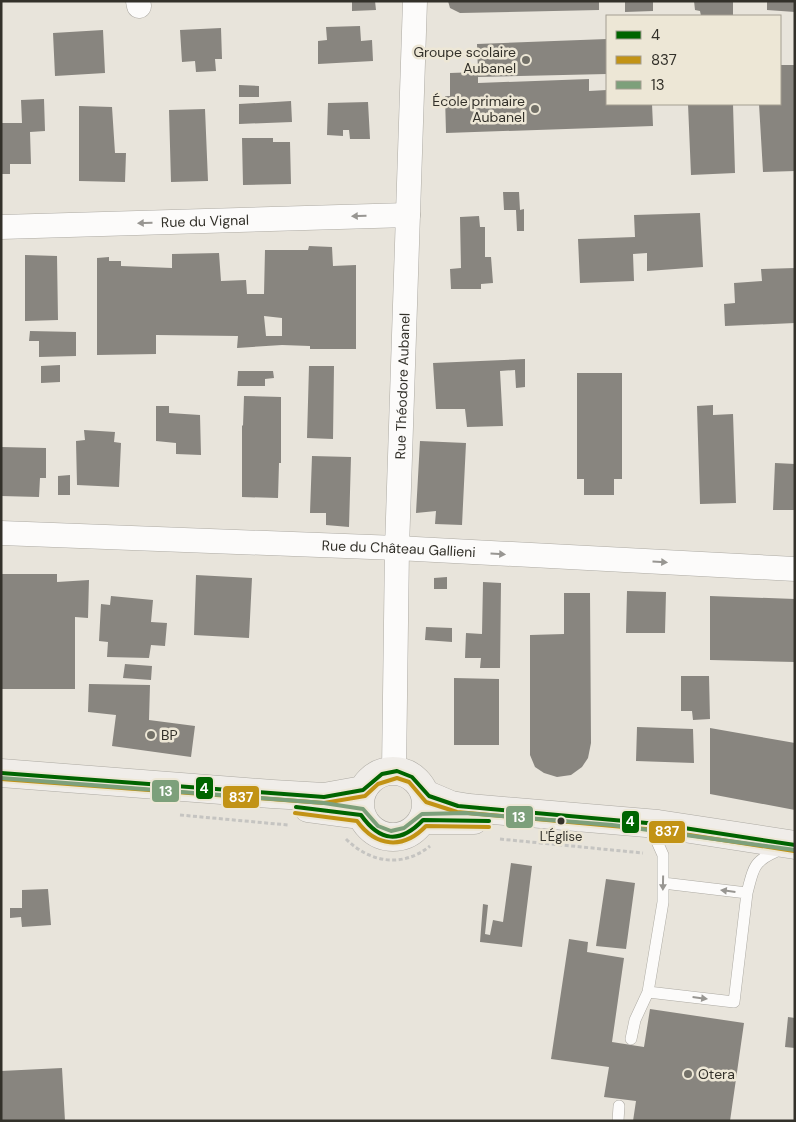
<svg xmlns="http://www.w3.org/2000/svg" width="796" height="1122" font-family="'DM Sans',sans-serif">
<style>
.building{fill:#88857f;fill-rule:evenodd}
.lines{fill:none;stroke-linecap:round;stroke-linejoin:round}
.service-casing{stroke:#adaaa3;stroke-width:12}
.minor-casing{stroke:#adaaa3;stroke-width:25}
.secondary-casing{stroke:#adaaa3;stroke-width:29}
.path{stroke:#c5c4c1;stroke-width:3;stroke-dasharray:4 2.5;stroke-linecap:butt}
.service{stroke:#fcfbfa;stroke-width:11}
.minor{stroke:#fcfbfa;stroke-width:24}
.secondary{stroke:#f0ede9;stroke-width:28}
.bus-1-casing{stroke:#ede7d6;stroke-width:8}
.bus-2-casing{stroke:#ede7d6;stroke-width:8}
.bus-3-casing{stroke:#ede7d6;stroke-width:8}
.bus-1{stroke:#006400;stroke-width:4}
.bus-2{stroke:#c29315;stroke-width:4}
.bus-3{stroke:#7da07b;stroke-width:4}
.oneway{fill:#989692}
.poi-dot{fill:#727068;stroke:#ede7d6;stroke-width:2}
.bus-dot{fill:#33312a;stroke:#ede7d6;stroke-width:2}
.labels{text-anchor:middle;stroke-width:5;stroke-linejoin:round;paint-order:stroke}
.bus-label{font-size:13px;fill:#33312a;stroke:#ede7d6}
.poi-label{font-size:14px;fill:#33312a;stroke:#ede7d6;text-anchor:end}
.street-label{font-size:14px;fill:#33312a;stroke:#ede7d6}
.line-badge{stroke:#ede7d6;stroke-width:2}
.badge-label{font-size:14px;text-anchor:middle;font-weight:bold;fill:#fff}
</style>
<rect width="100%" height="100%" fill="#e8e4db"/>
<path class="building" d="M352,1H375L376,10L352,11Z
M448,1H599V10L460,13L450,8Z
M625,1H653V11L625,12Z
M694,1H733V16H701L700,11L695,10Z
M767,1H795V12L767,10Z
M360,26L361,41L372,40L373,61L318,64V41L327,40L326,27Z
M221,28L222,59H215L216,71L196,72L195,61L182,62L180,30Z
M103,30L105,73L55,76L53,33Z
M607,39V74L478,77V83L589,79V91L607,90V104H652L653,126L446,133L445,96H450V73L478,72L477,44Z
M780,65H795V171L763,172L759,104H780Z
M239,85L259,86V97H239Z
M44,99L45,131L30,132L31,164H10V174H1V123H22L21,100Z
M291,101L292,122L239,124V104Z
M368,102L370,139H350L349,130H343V136L327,135L328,103Z
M688,104H733L735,173L691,175Z
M79,106L112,107L115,153H126L125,182L79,181Z
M205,109L208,181L171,182L169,110Z
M242,138H273V142H290L291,184L243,185Z
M503,192H519L520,210L524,209V231H517L516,210H504Z
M700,213L703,267L647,271V253L633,254L634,281L580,283L578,239L635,237L634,215Z
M479,216L480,227H485V257H491L493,283L481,284V289H451L450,269L461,268L460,217Z
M309,246L332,247L333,266L356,265V349H310V346L282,345L237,348L238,336L156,335V354L97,355V258L109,257V261H121V266L172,268V254L219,253L221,281L246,280L247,294H264L265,250H308ZM264,316L282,318V336H266Z
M25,255L57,256L58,320L25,321Z
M795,268V323L725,326L724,304L735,303L734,283L762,281L761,269Z
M30,331L76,332V356L39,357V341H29Z
M525,359V387L516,388L515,370L500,371L503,426L467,427L465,409H436L433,363Z
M60,365V382L41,383V366Z
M309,366H334L333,439L307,438Z
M238,371H273L274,378L265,379V386H237Z
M577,373H622V479H614V495H584V479H577Z
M244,396L281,397V463H279L278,498L242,497V425L243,426Z
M713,405V415L733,414L736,503L700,504L697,406Z
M156,406H169V413L200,415L201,455L176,454V443L156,441Z
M84,430L115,432L114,442L121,443L119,487L77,485L76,441L85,440Z
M420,441L466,443L462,525L435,524L436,511L416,513Z
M1,447L46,448V478H40L39,497L1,496Z
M312,456L351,457L349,527L326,525V513H310Z
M775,463L795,464V510H773Z
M70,475V495H58V476Z
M1,574H57V582L89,580L88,618L75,617V689H1Z
M196,575L252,578L249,638L194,635Z
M447,577V589H434V578Z
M483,582L501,583L500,668H480L481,658H465L466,633L482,634Z
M627,591L666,592L665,633H626Z
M564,593H590L591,743L588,758L582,767L571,775L557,777L544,773L535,767L530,755V635L564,634Z
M111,596L153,600L151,622L167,623L165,646L151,645L149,658L107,657L108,642L99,641L101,604L110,605Z
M710,596L795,599V662L710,660Z
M426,627L452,628V642L425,640Z
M125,664L152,666L151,680L123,678Z
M681,676H709L710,719L693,720L692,711H681Z
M454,678L499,679V745H454Z
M89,684L150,685L149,720L195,726L191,757L112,746L116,715L88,712Z
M637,727L693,729L694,763L636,761Z
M710,728L795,743V810L710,794Z
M511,863L532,866L522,947L480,942L483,904L488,905L485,934L490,935L493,920L503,922Z
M606,879L635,883L626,949L596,946Z
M48,889L51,925L22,927L21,917L10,918V908H22V890Z
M569,939L588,942L587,952L624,958L612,1042L644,1047L650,1009L744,1023L730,1121H633L636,1101L604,1097L609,1067L551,1059Z
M788,1017L795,1018V1048L785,1047Z
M62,1068L65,1121H1V1071Z"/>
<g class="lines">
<g class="service-casing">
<path id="service" d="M655,837L663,855V902L648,992L734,1002L747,893L663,883
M747,893C753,871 752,862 775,852
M631,1039L635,1020L648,992
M618,1121L619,1106"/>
</g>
<g class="minor-casing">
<g id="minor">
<path d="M138,1L139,6"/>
<path id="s1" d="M1,227L408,215"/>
<path id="s2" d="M1,533L397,548L795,569"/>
<path id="s3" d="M394,771L397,548L415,1"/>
</g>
</g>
<g class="secondary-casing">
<path id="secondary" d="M360 804a33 33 0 1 1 66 0a33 33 0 1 1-66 0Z
M1,773L272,794L324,797L363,790
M425,794L451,805L469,808L658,824L795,845
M308,808L361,815
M423,820H474"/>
</g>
<path class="path" d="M180,815L288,825
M346,839C370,863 403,868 430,846
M500,839L643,853"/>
<use href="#service" class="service"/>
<use href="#minor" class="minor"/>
<use href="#secondary" class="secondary"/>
<g class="bus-1-casing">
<path id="bus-1" d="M1,773L324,797L363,790L382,774L397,771L412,777L429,796L458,806L658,824L795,845
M296,807L361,815C380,842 400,844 423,820L489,821"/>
</g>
<g class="bus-2-casing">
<path id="bus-2" d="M1,779L324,803L365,796L378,784L397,778L409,782L426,802L457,812L657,830L794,851
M295,813L357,821C376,847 403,850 426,826L489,827"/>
</g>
<g class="bus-3-casing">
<path id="bus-3" d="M1,778L324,803L363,809L378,826L391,831L404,828L422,814L465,813L612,825L795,850"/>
</g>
<use href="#bus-1" class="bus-1"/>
<use href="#bus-2" class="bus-2"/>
<use href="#bus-3" class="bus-3"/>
</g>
<defs><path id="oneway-solid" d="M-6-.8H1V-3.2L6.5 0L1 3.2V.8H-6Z" transform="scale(1.25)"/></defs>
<g class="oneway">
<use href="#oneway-solid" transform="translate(359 216) rotate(178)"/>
<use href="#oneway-solid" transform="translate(145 223) rotate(178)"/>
<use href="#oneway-solid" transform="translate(498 554) rotate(3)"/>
<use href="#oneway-solid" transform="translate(660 562) rotate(3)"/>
<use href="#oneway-solid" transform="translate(663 883) rotate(91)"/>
<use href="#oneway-solid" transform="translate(728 891) rotate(-173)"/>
<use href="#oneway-solid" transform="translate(700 998) rotate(7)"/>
</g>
<g class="poi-dot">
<circle cx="526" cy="60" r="5"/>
<circle cx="535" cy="109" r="5"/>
<circle cx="151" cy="735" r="5"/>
<circle cx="688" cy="1074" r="5"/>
</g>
<circle class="bus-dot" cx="561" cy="821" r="4.5"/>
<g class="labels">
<g class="bus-label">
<text x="561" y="841">L'Église</text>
</g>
<g class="poi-label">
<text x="516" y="57">Groupe scolaire<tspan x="516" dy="16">Aubanel</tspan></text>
<text x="525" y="106">École primaire<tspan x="525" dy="16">Aubanel</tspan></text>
<text x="161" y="740" text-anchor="start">BP</text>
<text x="698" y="1079" text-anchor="start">Otera</text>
</g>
<g class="street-label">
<text dy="5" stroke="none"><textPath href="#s1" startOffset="204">Rue du Vignal</textPath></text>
<text dy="5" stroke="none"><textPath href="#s3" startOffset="385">Rue Théodore Aubanel</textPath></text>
<text dy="5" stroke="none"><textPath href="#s2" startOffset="398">Rue du Château Gallieni</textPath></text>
</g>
</g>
<g class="line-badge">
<rect x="195" y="776" width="19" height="24" rx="5" fill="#006400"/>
<rect x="151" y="779" width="29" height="24" rx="5" fill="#7da07b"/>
<rect x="222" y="785" width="38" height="24" rx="5" fill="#c29315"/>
<rect x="505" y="805" width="29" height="24" rx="5" fill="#7da07b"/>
<rect x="621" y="810" width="19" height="24" rx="5" fill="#006400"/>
<rect x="648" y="820" width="38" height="24" rx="5" fill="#c29315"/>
</g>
<g class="badge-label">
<text x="204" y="793">4</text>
<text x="166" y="796">13</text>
<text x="241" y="802">837</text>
<text x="519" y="822">13</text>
<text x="630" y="826">4</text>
<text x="667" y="836">837</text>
</g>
<rect width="796" height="1122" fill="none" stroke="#33312a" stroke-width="5"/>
<rect x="606" y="15" width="175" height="90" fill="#ede7d6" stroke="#a39e91"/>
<rect x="616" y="31" width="25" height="8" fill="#006400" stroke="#a39e91"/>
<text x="651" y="40" font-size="15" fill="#33312a">4</text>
<rect x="616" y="56" width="25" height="8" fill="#c29315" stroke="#a39e91"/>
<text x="651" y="65" font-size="15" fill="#33312a">837</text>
<rect x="616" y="81" width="25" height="8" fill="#7da07b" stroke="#a39e91"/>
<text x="651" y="90" font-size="15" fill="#33312a">13</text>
</svg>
